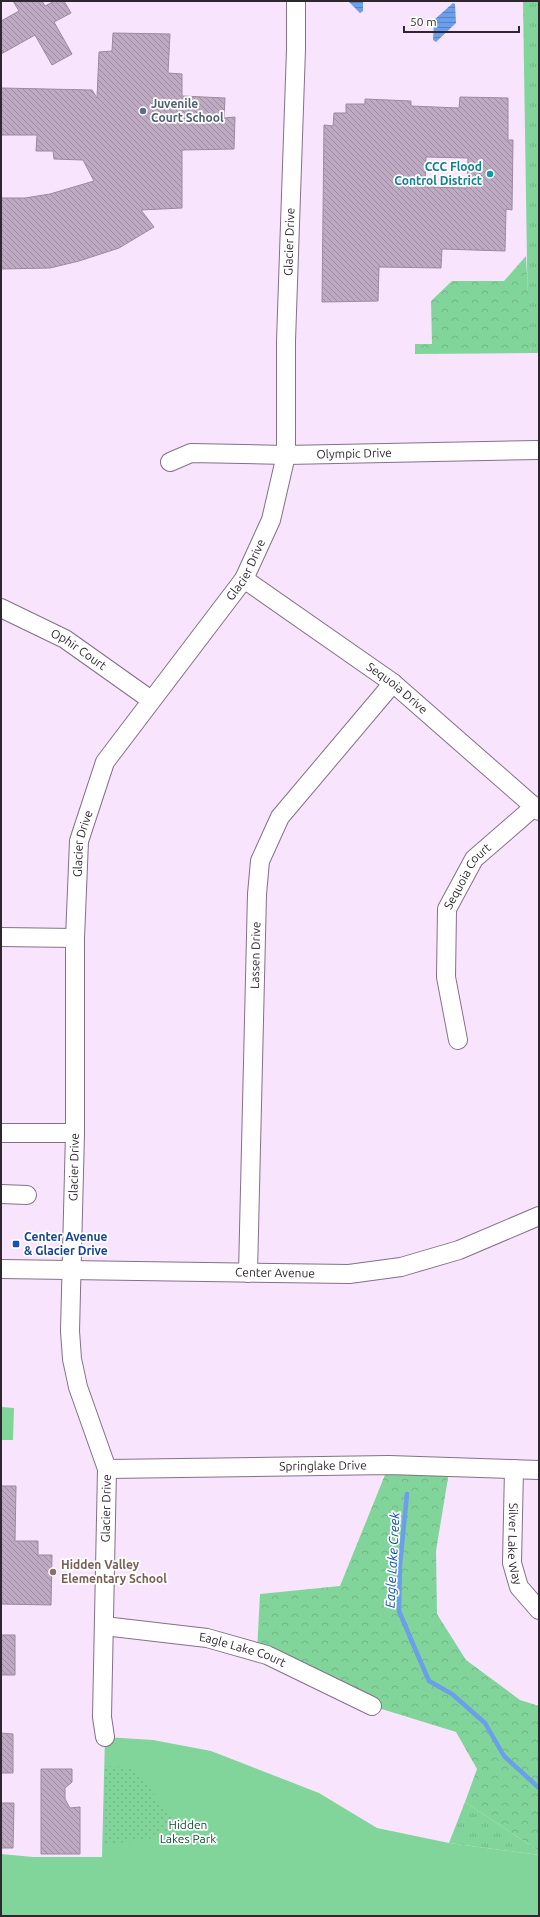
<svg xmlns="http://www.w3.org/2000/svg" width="540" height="1917" font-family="Ubuntu,sans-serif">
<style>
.grass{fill:url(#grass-tufts)}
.forest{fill:url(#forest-crowns)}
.park{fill:#81d59a}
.garden{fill:url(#garden-dots)}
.water{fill:url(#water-rules)}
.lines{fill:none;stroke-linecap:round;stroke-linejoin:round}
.stream{stroke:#6b9feb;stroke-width:4.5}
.building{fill:url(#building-back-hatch);stroke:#9c8aa0;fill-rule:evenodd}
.minor-casing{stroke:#837187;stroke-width:20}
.minor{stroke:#fff;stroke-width:18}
.service-dot{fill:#5c6f8a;stroke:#fff;stroke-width:1.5}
.culture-dot{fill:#0f9aa8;stroke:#fff;stroke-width:1.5}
.transit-dot{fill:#1a4fb4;stroke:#fff;stroke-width:1.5}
.education-dot{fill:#8d6e63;stroke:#fff;stroke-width:1.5}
.labels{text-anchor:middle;stroke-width:3.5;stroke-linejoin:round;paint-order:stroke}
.service-label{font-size:12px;font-weight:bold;fill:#4e5e75;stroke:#fff;text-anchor:start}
.culture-label{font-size:12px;font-weight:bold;fill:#0d838f;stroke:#fff;text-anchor:end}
.street-label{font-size:12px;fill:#2f2730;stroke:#fff}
.transit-label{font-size:12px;font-weight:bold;fill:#164399;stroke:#fff;text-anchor:start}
.education-label{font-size:12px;font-weight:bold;fill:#785e54;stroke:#fff;text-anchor:start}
.park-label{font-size:12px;fill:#0b512a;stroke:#fff}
.water-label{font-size:13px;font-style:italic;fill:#074ea6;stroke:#fff}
</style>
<defs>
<pattern id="grass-tufts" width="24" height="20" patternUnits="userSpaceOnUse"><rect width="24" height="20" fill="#81d59a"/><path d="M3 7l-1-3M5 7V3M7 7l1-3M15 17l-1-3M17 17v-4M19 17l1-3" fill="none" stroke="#70b785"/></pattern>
<pattern id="forest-crowns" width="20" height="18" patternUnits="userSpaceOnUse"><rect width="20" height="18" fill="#81d59a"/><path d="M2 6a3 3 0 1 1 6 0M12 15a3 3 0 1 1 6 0" fill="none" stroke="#70b785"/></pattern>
<pattern id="garden-dots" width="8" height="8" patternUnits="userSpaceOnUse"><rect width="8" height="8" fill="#81d59a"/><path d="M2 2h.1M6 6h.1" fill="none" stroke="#70b785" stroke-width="1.8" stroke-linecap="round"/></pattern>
<pattern id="water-rules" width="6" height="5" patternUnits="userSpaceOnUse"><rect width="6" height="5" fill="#6b9feb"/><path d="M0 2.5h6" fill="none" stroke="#5882bf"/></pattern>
<pattern id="building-back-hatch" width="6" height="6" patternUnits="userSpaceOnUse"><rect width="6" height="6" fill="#beabc3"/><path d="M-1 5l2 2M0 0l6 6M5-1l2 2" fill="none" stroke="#9b8b9f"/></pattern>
</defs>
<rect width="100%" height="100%" fill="#f8e4fd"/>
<path class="grass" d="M523,1H539V353H531L528,326Z
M465,1802L539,1851V1855L449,1843Z"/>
<path class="forest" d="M526,256L531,353L415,354V344H432L431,301L452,281H504Z
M389,1465L450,1466L436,1551L437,1614L466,1660L520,1700L539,1706V1851L465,1802L477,1769L456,1732L372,1706L257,1652L260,1594L340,1586Z"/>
<path class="park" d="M1,1407L14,1408L13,1440H1Z
M105,1737L153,1740L211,1751L319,1793L377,1828L449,1843L539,1855V1916H1V1854L33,1857H102Z"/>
<path class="garden" d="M105,1766L135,1767L182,1834L103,1845Z"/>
<path class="water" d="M348,1H363V11L360,13Z
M453,3L455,4L456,23L436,42L433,40L434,20Z"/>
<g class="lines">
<path class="stream" d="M407,1494L400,1565L399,1611L416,1651L429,1681L452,1694L485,1723L504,1756L539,1788"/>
</g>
<path class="building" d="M13,1H42L45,6L55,1H64L71,13L54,22L72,54L52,65L35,35L1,54V21L19,11Z
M113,33L170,34L168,73L182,74V96L225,98L224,118L235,117L234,149L182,150V208L141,210L154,227L119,248L79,261L50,268L1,269V198H25L50,194L94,181L83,160L54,159L53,151H36L37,135H1V88L92,90L97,98L99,52L112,51Z
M460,97L508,98V140H513L512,210L506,209L505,251L442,249L441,268L379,267L378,301L322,302L324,125L333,126L334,113H346V104H365V99L411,101V106L459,108ZM426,157L468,158L467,188L425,187Z
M1,1486H16L15,1541H38V1555H52L51,1605L1,1604Z
M1,1635H15V1675H1Z
M1,1733L13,1734V1773H1Z
M41,1769H72V1782L65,1788V1799L70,1808L80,1807V1854H41Z
M1,1803H14L13,1848H1Z"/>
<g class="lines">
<g class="minor-casing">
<g id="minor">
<path id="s1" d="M170,462L191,453L286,455L539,450"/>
<path id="s2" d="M244,579L393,683L539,811"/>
<path id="s3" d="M1,608L65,639L151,700"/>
<path d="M1,937L75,938"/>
<path id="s4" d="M458,1040L446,977L447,909L474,859L535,806"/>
<path d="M1,1133H75"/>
<path d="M1,1194L27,1195"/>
<path id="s5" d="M1,1269L349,1274L401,1267L459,1250L539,1216"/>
<path id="s6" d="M248,1273L257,894L260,861L280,817L393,683"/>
<path id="s7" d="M107,1469L389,1465L539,1470"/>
<path id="s8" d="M514,1469L512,1563L519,1587L539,1610"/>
<path id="s9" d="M104,1626L207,1638L267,1655L372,1706"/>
<path id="s10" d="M105,1737L102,1717L107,1469L78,1387L72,1359L70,1331L75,1133V938L79,841L105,762L244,579L271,520L286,455V341L296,49V1"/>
</g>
</g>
<use href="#minor" class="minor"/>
</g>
<circle class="service-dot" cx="143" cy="111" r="4"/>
<circle class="culture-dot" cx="490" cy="174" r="4"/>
<rect class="transit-dot" x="12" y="1240" width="8" height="8" rx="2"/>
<circle class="education-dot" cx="53" cy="1572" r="4"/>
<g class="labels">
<g class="service-label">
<text x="151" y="108">Juvenile<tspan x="151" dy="14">Court School</tspan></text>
</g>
<g class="culture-label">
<text x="482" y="171">CCC Flood<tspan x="482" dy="14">Control District</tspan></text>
</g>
<g class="street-label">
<text dy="4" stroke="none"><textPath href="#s10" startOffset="1560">Glacier Drive</textPath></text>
<text dy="4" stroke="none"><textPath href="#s1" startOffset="186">Olympic Drive</textPath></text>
<text dy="4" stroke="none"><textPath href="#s10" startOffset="1224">Glacier Drive</textPath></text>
<text dy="4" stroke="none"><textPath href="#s3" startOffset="88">Ophir Court</textPath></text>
<text dy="4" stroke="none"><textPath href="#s2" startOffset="188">Sequoia Drive</textPath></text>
<text dy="4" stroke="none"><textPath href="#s10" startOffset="900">Glacier Drive</textPath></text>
<text dy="4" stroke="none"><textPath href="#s4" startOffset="171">Sequoia Court</textPath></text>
<text dy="4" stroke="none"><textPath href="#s6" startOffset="318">Lassen Drive</textPath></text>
<text dy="4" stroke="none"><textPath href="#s10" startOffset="576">Glacier Drive</textPath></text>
<text dy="4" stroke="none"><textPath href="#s5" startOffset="274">Center Avenue</textPath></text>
<text dy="4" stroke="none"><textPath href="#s7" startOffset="216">Springlake Drive</textPath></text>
<text dy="4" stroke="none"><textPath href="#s10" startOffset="229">Glacier Drive</textPath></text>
<text dy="4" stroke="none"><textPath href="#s8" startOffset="75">Silver Lake Way</textPath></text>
<text dy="4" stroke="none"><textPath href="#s9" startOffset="141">Eagle Lake Court</textPath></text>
</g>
<g class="transit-label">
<text x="24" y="1241">Center Avenue<tspan x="24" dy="14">&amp; Glacier Drive</tspan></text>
</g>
<g class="education-label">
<text x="61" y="1569">Hidden Valley<tspan x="61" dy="14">Elementary School</tspan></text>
</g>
<g class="park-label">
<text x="188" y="1829">Hidden<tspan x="188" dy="14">Lakes Park</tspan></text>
</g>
<g class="water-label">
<text transform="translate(392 1560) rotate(-87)" y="5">Eagle Lake Creek</text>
</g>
</g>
<rect width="540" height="1917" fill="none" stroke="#2f2730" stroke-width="4"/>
<path d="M404 26v6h115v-6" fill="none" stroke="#2f2730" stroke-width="2"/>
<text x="410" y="26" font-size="12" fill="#2f2730" stroke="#ffffff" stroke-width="3" paint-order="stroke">50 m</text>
</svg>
